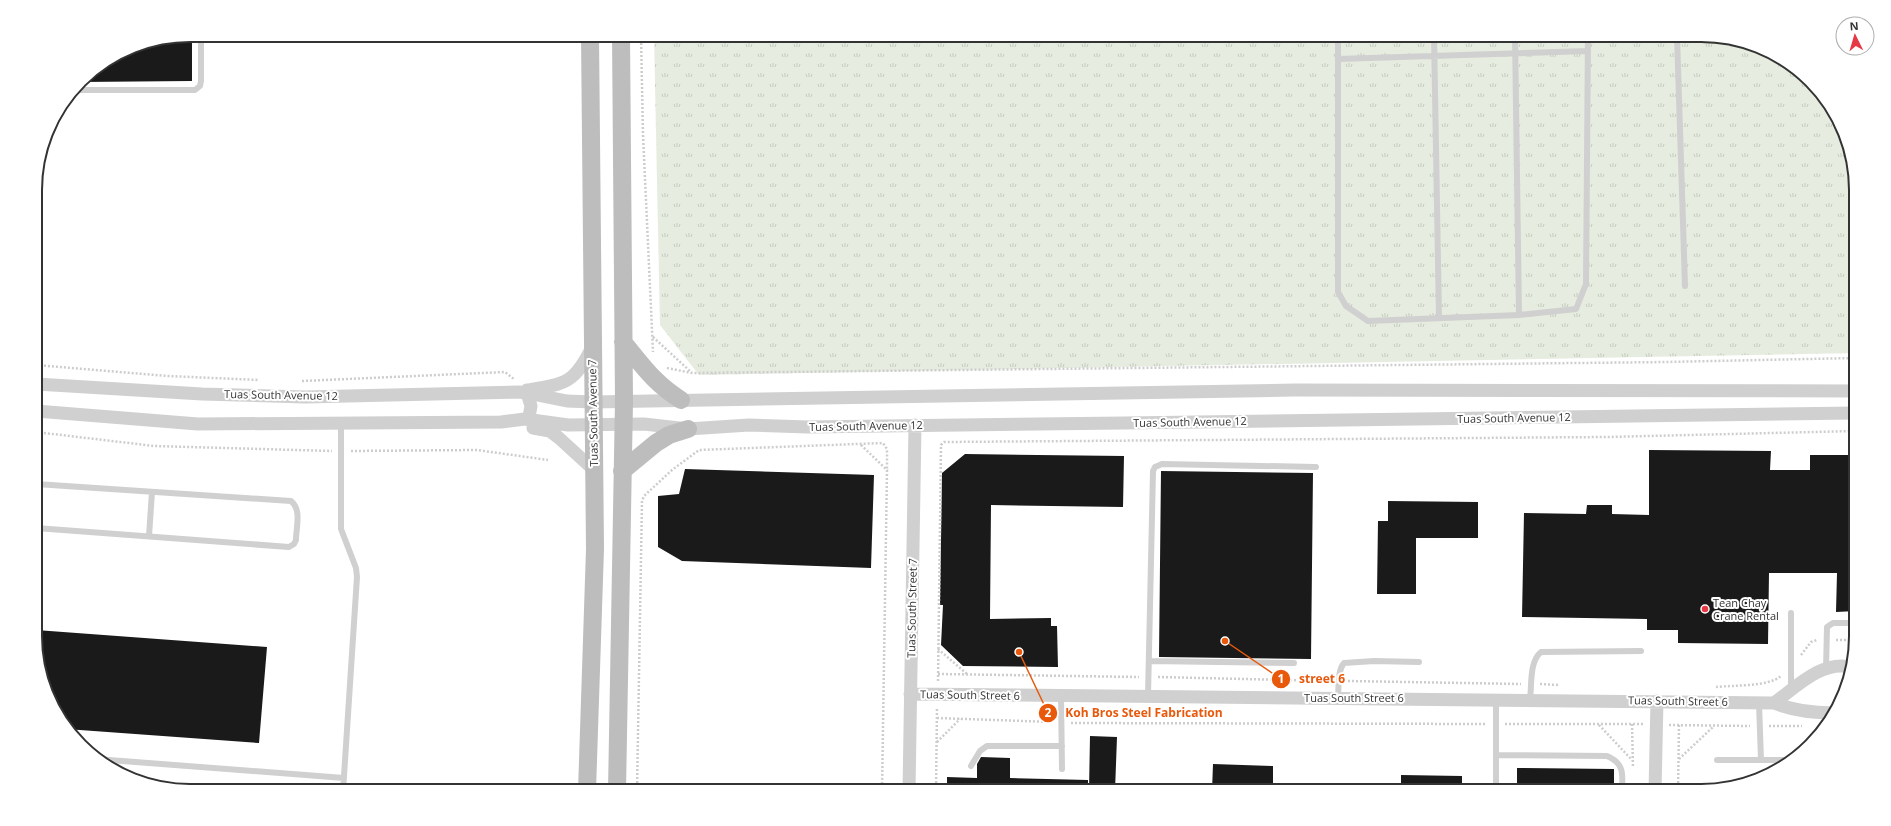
<svg xmlns="http://www.w3.org/2000/svg" width="1891" height="826" font-family="'Open Sans',sans-serif">
<style>
.grass{fill:url(#grass-tufts)}
.building{fill:#1a1a1a}
.lines{fill:none;stroke-linecap:round;stroke-linejoin:round}
.path{stroke:#cdcdcd;stroke-width:2.5;stroke-dasharray:2 2;stroke-linecap:butt}
.lane{stroke:#d0d0d0;stroke-width:6}
.street{stroke:#d0d0d0;stroke-width:13}
.secondary{stroke:#bdbdbd;stroke-width:18}
.poi-dot{fill:#e63946;stroke:#fff;stroke-width:1.5}
.labels{text-anchor:middle;stroke-width:4;stroke-linejoin:round;paint-order:stroke}
.street-label{font-size:11px;fill:#333;stroke:#fff}
.poi-label{font-size:11px;fill:#333;stroke:#fff;text-anchor:start}
.rim{fill:none;stroke:#333;stroke-width:2}
.leader{fill:none;stroke:#e8590c;stroke-width:1.5}
.callout-dot{fill:#e8590c;stroke:#fff;stroke-width:1.5}
.mark-label{font-size:12px;text-anchor:middle;font-weight:bold;fill:#fff}
.callout-label{font-size:12px;text-anchor:middle;font-weight:bold;fill:#e8590c;stroke:#fff;stroke-width:4;stroke-linejoin:round;paint-order:stroke}
</style>
<defs>
<pattern id="grass-tufts" width="24" height="20" patternUnits="userSpaceOnUse"><rect width="24" height="20" fill="#e6ecdf"/><path d="M3 7l-1-3M5 7V3M7 7l1-3M15 17l-1-3M17 17v-4M19 17l1-3" fill="none" stroke="#c6cbc0"/></pattern>
</defs>
<rect width="100%" height="100%" fill="#fff"/>
<path class="grass" d="M654,35H1701L1760,47L1795,67L1824,96L1844,131L1855,170V353L699,375L660,325Z"/>
<path class="building" d="M192,35V81L81,82L88,74L131,47Z
M1649,450L1771,451L1770,470H1810V455H1855L1856,611L1836,612L1837,573H1769L1768,644L1678,643V630H1647V619L1522,617L1524,513L1586,514L1587,505H1612V514L1649,515Z
M965,454L1124,456L1123,507L991,505L990,619L1051,618V626H1057L1058,667L963,666L941,645L943,605H940L942,473Z
M685,469L874,475L871,568L682,561L658,547V496L679,494Z
M1161,471L1313,473L1311,659L1159,657Z
M1388,501L1478,502V538H1416V594H1377L1378,521H1388Z
M36,630L267,647L259,743L66,729L47,695L36,656Z
M1090,736L1117,737L1115,791H1089Z
M981,757L1010,758V778L1088,780V791H947V777L977,778V764Z
M1213,764L1273,766V791H1212Z
M1517,768L1614,769V791H1517Z
M1401,775L1462,776V791H1401Z"/>
<g class="lines">
<path class="path" d="M641,35L643,135L653,352
M653,337L692,373
M36,365L168,376L259,380
M667,368L692,373L1666,362L1855,358
M302,381L505,372L514,379
M36,432L154,446L332,451
M861,445L887,470L882,791
M351,451L477,450L548,460
M1836,640H1855
M938,649L967,674
M1801,655L1811,642L1817,640
M938,674L1139,677
M1158,677L1329,681
M938,681L941,445L944,442L1607,437L1855,431
M1348,681L1521,684
M1540,684L1559,685
M1716,687C1734,685 1768,687 1781,676
M937,718L1052,722
M1071,723L1486,724
M1505,724H1644
M1632,724L1633,768
M1599,725L1632,760
M1669,725L1750,726
M1769,726H1802
M937,742L960,719
M1679,759L1714,726
M637,791L642,501L644,496L672,470L699,450L883,443L887,449V470
M936,791L937,708
M1678,791L1679,725"/>
<path class="lane" d="M1338,35V292L1346,306L1368,321L1519,315L1576,309L1586,284L1588,35
M1434,35L1439,318
M1515,35L1519,315
M1677,35L1685,286
M1338,59L1588,51
M75,90H195L200,86L201,81V35
M341,422V529L356,568L357,577L343,791
M36,484L291,501C302,510 296,527 296,540L294,544L289,547L36,528
M149,536L152,492
M1149,661L1294,663
M1826,669L1827,627L1833,623H1856
M1791,689V613
M1061,695L1062,769
M1148,696L1153,471L1155,467L1162,464L1316,467
M1338,698C1339,688 1337,671 1344,663L1374,661L1419,662
M1530,699C1532,685 1529,662 1541,652L1641,651
M1759,703L1761,760
M1496,755L1607,756C1624,763 1623,774 1622,791
M96,759L344,778
M1717,760H1792
M971,766L980,751L987,746H1062
M1496,791V699"/>
<path class="street" d="M36,384L202,394L305,397L519,392L527,393L531,406L529,417L525,419
M527,390C565,384 574,384 592,347
M527,393L567,401L593,402L1294,390L1855,391
M36,411L198,424L501,422L525,419L568,425L644,424L688,429L749,425L808,427L1124,423L1855,413
M533,428L550,431L559,438L594,470
M910,694L1774,703C1794,711 1812,713 1834,713
M1774,703C1795,688 1822,660 1850,667
M909,791L915,425
M1655,791L1657,701"/>
<path class="secondary" d="M623,342C643,366 654,383 681,400
M622,471L656,443L669,435L688,429
M587,791L595,549L590,35
M617,791L624,401L621,35"/>
</g>
<circle class="poi-dot" cx="1705" cy="609" r="4"/>
<g class="labels">
<g class="street-label">
<text transform="translate(281 395) rotate(1)" y="4">Tuas South Avenue 12</text>
<text transform="translate(593 413) rotate(-91)" y="4">Tuas South Avenue 7</text>
<text transform="translate(1514 418) rotate(-1)" y="4">Tuas South Avenue 12</text>
<text transform="translate(1190 422) rotate(-1)" y="4">Tuas South Avenue 12</text>
<text transform="translate(866 426) rotate(-1)" y="4">Tuas South Avenue 12</text>
<text transform="translate(912 608) rotate(-89)" y="4">Tuas South Street 7</text>
<text transform="translate(970 695) rotate(1)" y="4">Tuas South Street 6</text>
<text x="1354" y="702">Tuas South Street 6</text>
<text transform="translate(1678 701) rotate(1)" y="4">Tuas South Street 6</text>
</g>
<g class="poi-label">
<text x="1713" y="607">Tean Chay<tspan x="1713" dy="13">Crane Rental</tspan></text>
</g>
</g>
<path d="M0 0H1891V826H0ZM190 42H1701A148 148 0 0 1 1849 190V636A148 148 0 0 1 1701 784H190A148 148 0 0 1 42 636V190A148 148 0 0 1 190 42Z" fill="#fff" fill-rule="evenodd"/>
<path class="rim" d="M190 42H1701A148 148 0 0 1 1849 190V636A148 148 0 0 1 1701 784H190A148 148 0 0 1 42 636V190A148 148 0 0 1 190 42Z"/>
<path class="leader" d="M1225 641L1281 679M1019 652L1048 713"/>
<g class="callout-dot">
<circle cx="1225" cy="641" r="4"/>
<circle cx="1019" cy="652" r="4"/>
<circle cx="1281" cy="679" r="10"/>
<circle cx="1048" cy="713" r="10"/>
</g>
<g class="mark-label">
<text x="1281" y="683">1</text>
<text x="1048" y="717">2</text>
</g>
<g class="callout-label">
<text x="1322" y="683">street 6</text>
<text x="1144" y="717">Koh Bros Steel Fabrication</text>
</g>
<g transform="translate(1855 36) rotate(355)"><circle r="19" fill="#ffffff" stroke="#adadad"/>
<path d="M0-3L7 15L0 10L-7 15Z" fill="#e63946"/>
<text y="-6" font-size="11" font-weight="bold" text-anchor="middle" fill="#333333">N</text>
</g>
</svg>
